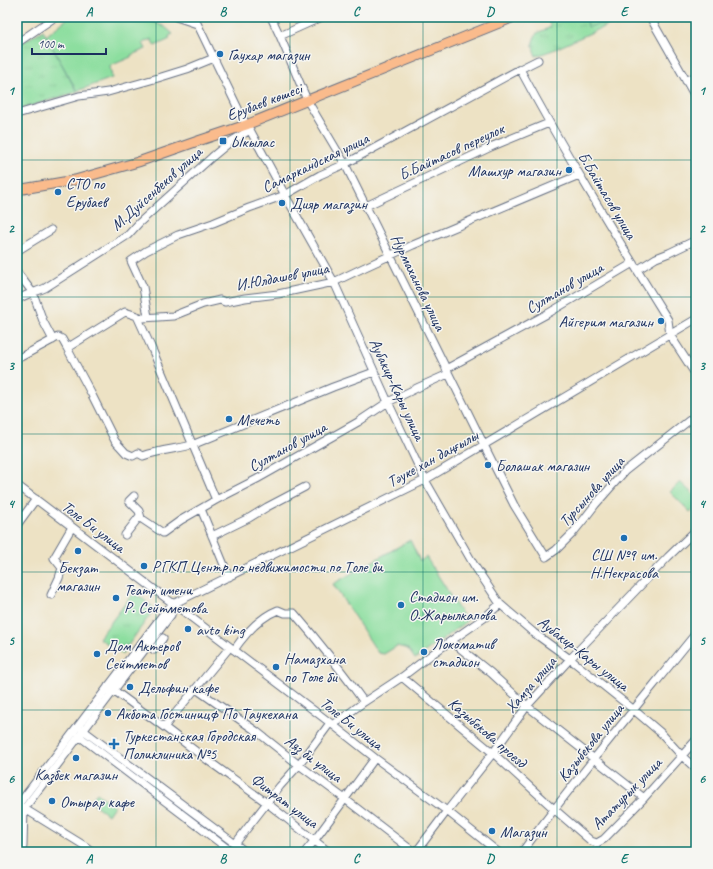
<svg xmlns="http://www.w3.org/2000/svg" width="713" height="869" font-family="Caveat,sans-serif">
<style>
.grass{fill:url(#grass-tufts);stroke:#54867e}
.pitch{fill:#8cde9f;stroke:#54867e}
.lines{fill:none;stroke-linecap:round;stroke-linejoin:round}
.minor-casing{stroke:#646e82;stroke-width:9}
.major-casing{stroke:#646e82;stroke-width:11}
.minor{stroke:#fff;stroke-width:7}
.major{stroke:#fabb8c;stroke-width:9}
.grid{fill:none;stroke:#0f766e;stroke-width:1;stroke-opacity:0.55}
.poi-dot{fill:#1f6fb2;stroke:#f6f6f2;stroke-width:1.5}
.labels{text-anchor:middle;stroke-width:3;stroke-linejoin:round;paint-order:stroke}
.poi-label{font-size:16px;fill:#1b2f5e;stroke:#f6f6f2;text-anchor:start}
.street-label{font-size:16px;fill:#1b2f5e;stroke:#f6f6f2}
.neatline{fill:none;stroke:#0f766e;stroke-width:1.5}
.grid-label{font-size:13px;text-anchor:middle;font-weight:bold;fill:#0f766e}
</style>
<defs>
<pattern id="grass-tufts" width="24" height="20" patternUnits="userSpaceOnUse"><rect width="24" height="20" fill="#8cde9f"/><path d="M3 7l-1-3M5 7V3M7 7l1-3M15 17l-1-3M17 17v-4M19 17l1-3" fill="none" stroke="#78bf8b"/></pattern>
</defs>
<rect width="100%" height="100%" fill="#f6f6f2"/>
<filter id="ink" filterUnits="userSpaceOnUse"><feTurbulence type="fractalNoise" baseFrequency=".025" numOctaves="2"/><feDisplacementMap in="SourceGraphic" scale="8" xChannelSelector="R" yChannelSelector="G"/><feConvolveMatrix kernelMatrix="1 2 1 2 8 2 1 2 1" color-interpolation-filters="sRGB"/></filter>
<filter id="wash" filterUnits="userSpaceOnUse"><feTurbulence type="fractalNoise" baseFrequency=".012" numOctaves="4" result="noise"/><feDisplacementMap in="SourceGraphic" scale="16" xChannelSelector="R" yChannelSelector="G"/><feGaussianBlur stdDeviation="0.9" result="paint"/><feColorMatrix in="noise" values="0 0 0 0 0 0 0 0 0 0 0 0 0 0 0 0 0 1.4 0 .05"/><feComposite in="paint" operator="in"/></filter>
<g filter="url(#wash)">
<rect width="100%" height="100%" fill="#ede2c4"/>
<path class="grass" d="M546,17H618L619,20L553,50L536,56C532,46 531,43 537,33L551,27Z
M43,30L77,92L17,110V46Z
M134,592L153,607L152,612L122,654L99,638Z"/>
<path class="pitch" d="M69,17H143L165,27L173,34L169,36L170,39L155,46L151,39L143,43L146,49L131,55V57L110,66L112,78L77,91L46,36Z
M586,17H616V20L588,27Z
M680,482L696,497V507L690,512L670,492Z
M410,540L420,561L426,557L446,588L451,598L467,621L415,659L408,649L397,646L384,654L378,653L333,584Z
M97,793L114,806L108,815L90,801Z"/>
</g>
<g filter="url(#ink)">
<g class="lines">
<g class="minor-casing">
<path id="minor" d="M176,17L197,24
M194,17L246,125L250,130L285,195L334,282L388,402L425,480L474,565L500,604L534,633L570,659L634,710L661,733L682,756L696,769
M271,17L280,36L307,100L345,164L484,445L514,505L546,557L556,550L572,534L585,518L595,505L625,471L696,415
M650,17L696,98
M280,36L322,17
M17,43L55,17
M520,69C566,155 617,238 668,320L670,335L696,375
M686,81L696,76
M17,114L79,96L108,92L158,78L187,69L214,58
M366,206L493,146L549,123
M17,251L51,230
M637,270L656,258L669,253L696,240
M17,272L33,293L43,321L53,340
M17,300C25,294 36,292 45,288L128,235L139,223L212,157L230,142L250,130
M137,316L152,349L216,500
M148,317L143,287L131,261L146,251L178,235L213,223L249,208L285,195L320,175L345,164L520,69L538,60
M67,348L91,393L115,441L126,453L133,456L138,453L143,456C159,450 176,449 192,445L333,387L374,372
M17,359L58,337L62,339L67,348L125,312L143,318L173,316L203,304L220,300L225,302L245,298L278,294L334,282L363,268L413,245L579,175
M446,369L547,314L633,263
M17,485L333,725L375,758L447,811L498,852
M134,496L129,501L139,511L141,518
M201,509L229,577
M17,525L36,499
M125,535L139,517L163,533L181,520L216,500L257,479L358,422L388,402L419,387L448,374
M212,536L249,518L267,507L305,487
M51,595L59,578L62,568L54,558L72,527
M451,641L491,673L527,706L644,798
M154,650L163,638
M234,650C245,634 260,617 278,610L285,613H294C319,642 342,671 364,702
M402,677L493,753L554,809L591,841L597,843L604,839L644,798L696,740
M108,686L164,727L210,762L267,803L329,852
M196,689L256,731L299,765L345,799L414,852
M333,725L364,702L402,677L435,652L484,618L500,604
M164,727L230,647
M83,730L246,852
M79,736L232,852
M18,805L164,613L173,604L425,480L696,319
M20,806L85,846L93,852
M24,809L171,615L173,605
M17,831L21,838L22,842
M235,844L280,786L299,765L330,723
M22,852L23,846L24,809
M305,852L314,841L375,758
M416,852L447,811L493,753L527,706L570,659L668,557L696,530
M522,852C577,777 637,706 696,633"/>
</g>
<g class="major-casing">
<path id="major" d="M17,190L75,180L138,162L198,141L246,125L514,17"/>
</g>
<use href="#minor" class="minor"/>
<use href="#major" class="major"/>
</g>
</g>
<path class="grid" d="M156,17V852M290,17V852M423,17V852M557,17V852M17,160H696M17,297H696M17,434H696M17,572H696M17,710H696"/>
<g class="poi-dot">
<circle cx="220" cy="54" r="4"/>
<rect x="219" y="137" width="8" height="8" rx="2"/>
<circle cx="569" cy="170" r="4"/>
<circle cx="58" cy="192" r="4"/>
<circle cx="282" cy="203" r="4"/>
<circle cx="661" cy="321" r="4"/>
<circle cx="229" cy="419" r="4"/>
<circle cx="488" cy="465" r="4"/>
<circle cx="624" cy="538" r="4"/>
<circle cx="78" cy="551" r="4"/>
<circle cx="144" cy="566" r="4"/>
<circle cx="116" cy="598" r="4"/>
<circle cx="401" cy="605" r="4"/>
<circle cx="188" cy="629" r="4"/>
<circle cx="424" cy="652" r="4"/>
<circle cx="97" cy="654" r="4"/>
<circle cx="276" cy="667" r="4"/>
<circle cx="130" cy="687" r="4"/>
<circle cx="108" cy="713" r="4"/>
<path d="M112 738h4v4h4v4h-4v4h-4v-4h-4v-4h4z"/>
<circle cx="76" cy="758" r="4"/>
<circle cx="52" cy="801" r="4"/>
<circle cx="492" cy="831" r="4"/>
</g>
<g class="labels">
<g class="poi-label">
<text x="228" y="60">Гаухар магазин</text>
<text x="231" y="147">Ыкылас</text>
<text x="561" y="176" text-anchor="end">Машхур магазин</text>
<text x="66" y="189">СТО по<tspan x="66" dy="18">Ерубаев</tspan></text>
<text x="290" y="209">Дияр магазин</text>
<text x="653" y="327" text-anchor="end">Айгерим магазин</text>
<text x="237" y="425">Мечеть</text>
<text x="496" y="471">Болашак магазин</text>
<text x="624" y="560" text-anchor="middle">СШ №9 им.<tspan x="624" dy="18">Н.Некрасова</tspan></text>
<text x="152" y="572">РГКП Центр по недвижимости по Толе би</text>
<text x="78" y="573" text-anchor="middle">Бекзат<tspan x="78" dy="18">магазин</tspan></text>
<text x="124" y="595">Театр имени<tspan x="124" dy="18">Р. Сейтметова</tspan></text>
<text x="409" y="602">Стадион им.<tspan x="409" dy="18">О.Жарылкапова</tspan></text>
<text x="196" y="635">avto king</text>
<text x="432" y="649">Локоматив<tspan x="432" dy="18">стадион</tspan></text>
<text x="105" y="651">Дом Актеров<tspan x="105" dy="18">Сейтметов</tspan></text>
<text x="284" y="664">Намазхана<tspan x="284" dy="18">по Толе би</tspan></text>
<text x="138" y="693">Дельфин кафе</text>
<text x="116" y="719">Акбота Гостиницф По Таукехана</text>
<text x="123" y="741">Туркестанская Городская<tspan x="123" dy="18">Поликлиника №5</tspan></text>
<text x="76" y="780" text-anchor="middle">Казбек магазин</text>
<text x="60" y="807">Отырар кафе</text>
<text x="500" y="837">Магазин</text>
</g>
<g class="street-label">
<text transform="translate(264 101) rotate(-21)" y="6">Ерубаев көшесі</text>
<text transform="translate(451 151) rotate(-25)" y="6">Б.Байтасов переулок</text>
<text transform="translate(315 162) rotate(-26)" y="6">Самаркандская улица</text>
<text transform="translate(156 188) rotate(-42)" y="6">М.Дуйсенбеков улица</text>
<text transform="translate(608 195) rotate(59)" y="6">Б.Байтасов улица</text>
<text transform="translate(282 276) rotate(-11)" y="6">И.Юлдашев улица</text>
<text transform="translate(419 282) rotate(64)" y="6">Нурмаханова улица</text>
<text transform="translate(564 287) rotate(-30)" y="6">Султанов улица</text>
<text transform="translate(398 389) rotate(65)" y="6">Аубакир-Кары улица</text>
<text transform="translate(287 446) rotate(-29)" y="6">Султанов улица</text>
<text transform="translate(432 458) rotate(-29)" y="6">Тәуке хан даңғылы</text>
<text transform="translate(591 491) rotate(-48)" y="6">Турсынова улица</text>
<text transform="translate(94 526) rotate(37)" y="6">Толе Би улица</text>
<text transform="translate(584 653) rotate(38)" y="6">Аубакир-Кары улица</text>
<text transform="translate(530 684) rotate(-49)" y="6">Хамза улица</text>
<text transform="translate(352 723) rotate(38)" y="6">Толе Би улица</text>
<text transform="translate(488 732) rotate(41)" y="6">Казыбекова проезд</text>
<text transform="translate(590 742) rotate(-51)" y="6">Казыбекова улица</text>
<text transform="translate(314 758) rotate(37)" y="6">Аяз би улица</text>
<text transform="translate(626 793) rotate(-46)" y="6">Ататурык улица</text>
<text transform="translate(285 800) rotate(37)" y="6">Фитрат улица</text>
</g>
</g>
<rect width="713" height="869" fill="none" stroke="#f6f6f2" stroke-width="44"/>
<path d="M32 48v6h74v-6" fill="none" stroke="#1b2f5e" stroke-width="2"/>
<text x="38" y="48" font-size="12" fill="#1b2f5e" stroke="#f6f6f2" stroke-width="3" paint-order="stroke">100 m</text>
<rect x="22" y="22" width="669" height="825" class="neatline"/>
<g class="grid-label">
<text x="89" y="16">A</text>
<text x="223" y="16">B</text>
<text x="356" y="16">C</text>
<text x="490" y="16">D</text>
<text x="624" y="16">E</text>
<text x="11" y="95">1</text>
<text x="702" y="95">1</text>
<text x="11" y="233">2</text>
<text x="702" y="233">2</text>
<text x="11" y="370">3</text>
<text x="702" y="370">3</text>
<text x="11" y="508">4</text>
<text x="702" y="508">4</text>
<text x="11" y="645">5</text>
<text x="702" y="645">5</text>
<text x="11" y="783">6</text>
<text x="702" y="783">6</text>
<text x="89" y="863">A</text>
<text x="223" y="863">B</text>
<text x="356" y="863">C</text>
<text x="490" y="863">D</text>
<text x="624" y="863">E</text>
</g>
</svg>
